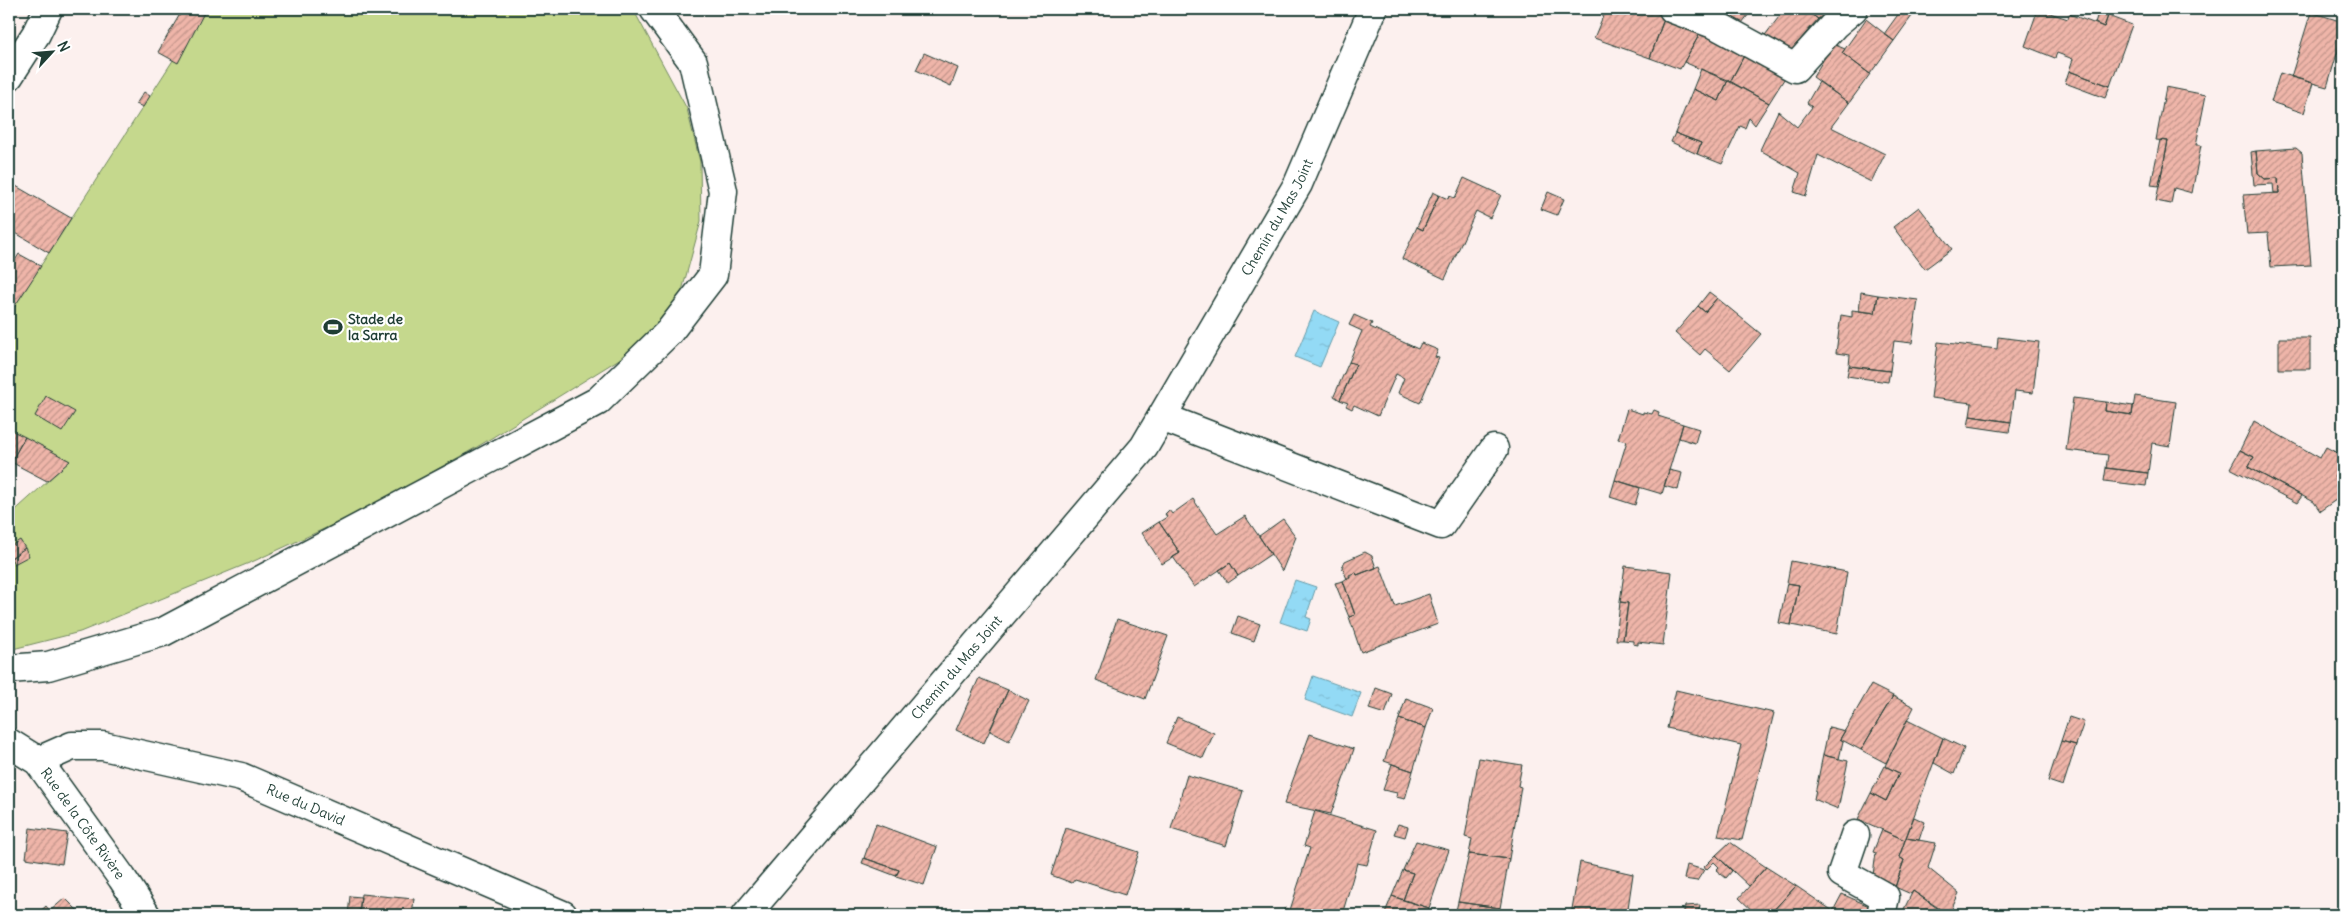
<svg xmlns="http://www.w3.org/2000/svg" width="2352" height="924" font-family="Delius,sans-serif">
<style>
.grass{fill:#c5d88d;stroke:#728a60}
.water{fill:url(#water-ripples);stroke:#659ba8}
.building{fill:url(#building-hatch);stroke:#1f3d34}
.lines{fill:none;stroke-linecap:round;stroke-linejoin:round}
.minor-casing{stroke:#1f3d34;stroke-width:31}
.minor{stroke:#fff;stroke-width:28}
.labels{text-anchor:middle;stroke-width:4.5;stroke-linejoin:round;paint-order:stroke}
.street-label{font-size:14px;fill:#1f3d34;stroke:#fff}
.poi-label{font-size:14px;font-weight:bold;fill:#1f3d34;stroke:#fff;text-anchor:start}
</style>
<defs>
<pattern id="water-ripples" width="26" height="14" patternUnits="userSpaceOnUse" patternTransform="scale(1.25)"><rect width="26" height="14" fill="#93daf5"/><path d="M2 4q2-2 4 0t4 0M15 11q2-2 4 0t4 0" fill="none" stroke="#7ebcd3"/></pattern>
<pattern id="building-hatch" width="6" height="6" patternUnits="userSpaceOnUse" patternTransform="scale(1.25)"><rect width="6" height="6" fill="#efb5a9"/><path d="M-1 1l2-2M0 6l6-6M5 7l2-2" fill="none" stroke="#c1948a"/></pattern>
</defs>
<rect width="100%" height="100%" fill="#fcf0ee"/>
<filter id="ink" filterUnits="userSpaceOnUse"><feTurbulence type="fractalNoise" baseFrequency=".02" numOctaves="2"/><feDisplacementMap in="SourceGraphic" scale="10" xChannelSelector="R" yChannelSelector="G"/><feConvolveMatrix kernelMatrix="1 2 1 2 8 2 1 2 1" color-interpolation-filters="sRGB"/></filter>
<g filter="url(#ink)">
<path class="grass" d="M206,9H633L687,109L700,162L701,221L680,298L646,339L621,358L477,447L363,511L254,561L80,632L9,650V516L70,461L9,429V315Z"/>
<path class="water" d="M1314,311L1339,322L1320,367L1295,357Z
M1295,580L1316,587L1306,617L1311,619L1307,631L1280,622Z
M1313,676L1361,693L1352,717L1305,700Z"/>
<path class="building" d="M183,9H206L178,63L158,52Z
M1606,9H1646L1665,16L1650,58L1594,38Z
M1719,9H1753L1738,28L1719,16Z
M1785,9H1804L1818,19L1783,60L1759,43Z
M1804,9H1832L1818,19Z
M1902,9L1912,16L1894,41L1884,34Z
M2038,9L2068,19L2069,14L2104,27L2108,16L2132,25L2110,86L2069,71L2073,59L2057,53L2055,58L2025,46Z
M2311,12L2343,22V34L2327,87L2291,77Z
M2098,13L2108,16L2104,27L2095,23Z
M1665,16L1702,30L1680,69L1650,58Z
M1866,19L1894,41L1870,74L1842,53Z
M1702,30L1745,54L1730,82L1684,62Z
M1833,44L1845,49L1842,53L1870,74L1849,103L1813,77Z
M924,53L958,68L951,86L916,70Z
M1745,54L1786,76L1769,103L1730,82Z
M1701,69L1728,80L1719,101L1693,89Z
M2069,71L2110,86L2105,98L2065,83Z
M2280,73L2313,83L2304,113L2271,102Z
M1728,80L1769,103L1755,125L1749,118L1745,128L1740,126L1722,164L1697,154L1701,143L1675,133L1693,89L1719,101Z
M1819,82L1849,103L1831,127L1885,154L1871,182L1818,155L1806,196L1794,192L1800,173L1760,150L1778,111L1797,127L1812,107L1807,103Z
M2166,87L2206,95L2196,145H2201L2192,193L2174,188L2171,204L2156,201L2168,141L2156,140Z
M144,92L150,96L143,107L136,104Z
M1675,133L1701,143L1697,154L1671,142Z
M2160,140L2168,141L2159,186L2151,185Z
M2296,148L2302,153L2311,265L2271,267L2268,233L2247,234L2243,195L2279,193L2278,178L2265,179L2258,173L2256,151Z
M2256,151L2258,173L2265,179L2278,178L2279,193H2274L2273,184L2254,185L2251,152Z
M1464,178L1501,195L1490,218L1476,211L1445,279L1402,259L1417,227L1423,230L1439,195L1448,199L1449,196L1455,198Z
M9,182L71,218L49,253L9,229Z
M1433,192L1439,195L1423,230L1417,227Z
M1548,192L1564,199L1557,215L1541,209Z
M1919,207L1952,249L1925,269L1893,227Z
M19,254L41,266L9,315V270Z
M1709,292L1717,298L1705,312L1698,306Z
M1861,292L1878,295L1875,313L1859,311Z
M1878,295L1918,300L1912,343L1894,341L1890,371L1849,366L1850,355L1836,353L1841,315L1852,317V310L1875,313Z
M1717,298L1761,334L1730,370L1705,349L1700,355L1675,333L1698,306L1705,312Z
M1354,315L1372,323L1370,327L1418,349L1421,343L1438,350L1435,357L1439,358L1420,403L1398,393L1404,378L1396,374L1378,416L1354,405L1352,409L1346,406L1348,403L1340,400L1356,364L1349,362L1362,331L1349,325Z
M1998,337L2039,342L2033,393L2015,391L2011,422L1970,416L1972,403L1931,398L1938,342L1997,349Z
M2279,338H2310V369H2279Z
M1349,362L1356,364L1340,400L1334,396Z
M1849,366L1890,371L1888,382L1847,376Z
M46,396L75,412L62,432L35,416Z
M2135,396L2176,402L2170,446L2152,443L2148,473L2106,468L2108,455L2066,450L2073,398L2106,402L2105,411L2132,415Z
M2106,402L2133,406L2132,415L2105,411Z
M1627,409L1643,414V412L1652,414L1654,410L1659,412L1658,416L1683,424L1662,494L1615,480L1627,441L1618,439Z
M1970,416L2011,422L2009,432L1968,426Z
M2254,421L2320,458L2326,447L2343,456V460L2334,476L2343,489V495L2320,511L2314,502L2248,467L2254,457L2240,450Z
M1683,424L1699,429L1695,443L1679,438Z
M9,429L25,437L9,465Z
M25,437L70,461L47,481L11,462Z
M2240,450L2254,457L2248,467L2302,496L2297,503L2230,468Z
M2106,468L2148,473L2146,486L2104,481Z
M1669,470L1682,473L1678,490L1664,486Z
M1615,480L1640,488L1635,505L1610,497Z
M1193,499L1217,534L1245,516L1271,554L1238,576L1230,563L1194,587L1173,557L1180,553L1159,522L1167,517L1165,514L1169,510L1172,514Z
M1283,519L1296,537L1282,571L1259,536Z
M1159,522L1180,553L1162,564L1142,533Z
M20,540L25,548L11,558L9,547Z
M25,548L29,556L14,564L11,558Z
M1365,552L1372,556L1376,568L1357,575L1356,572L1349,575L1350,578L1347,579L1342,567L1345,561Z
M1791,561L1847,572L1837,634L1791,625L1799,585L1787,583Z
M1230,563L1238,576L1228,583L1219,570Z
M1380,566L1395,606L1429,594L1438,624L1361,652L1349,617L1355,615L1343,581L1356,572L1357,575Z
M1625,566L1672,572L1663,645L1638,642V645L1633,644V641L1623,640L1628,603L1620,602Z
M1343,581L1355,615L1349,617L1335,583Z
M1787,583L1799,585L1791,625L1779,623Z
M1620,602L1628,603L1623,640H1616Z
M1238,616L1260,624L1254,641L1232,633Z
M1117,619L1168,636L1145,699L1096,680Z
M979,678L1008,690L984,743L956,730Z
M1871,685L1893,696L1861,750L1840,739Z
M1376,688L1392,694L1385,714L1369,709Z
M1008,690L1029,701L1009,741L990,731Z
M1676,690L1774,713L1742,840L1718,836L1741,745L1667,728Z
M1893,696L1914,707L1886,763L1861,750Z
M1406,698L1433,708L1426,728L1399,719Z
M1177,717L1214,733L1203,758L1166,743Z
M2069,717L2084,722L2076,745L2061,741Z
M1399,719L1426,728L1413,771L1384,761Z
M1907,720L1943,738L1905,840L1858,819L1871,793L1886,801L1899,773L1885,766Z
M1829,727L1845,731L1840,739L1843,741L1839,759L1823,755Z
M1310,734L1354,749L1331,814L1284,804Z
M1943,738L1964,748L1954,774L1934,763Z
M2061,741L2076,745L2063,786L2048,781Z
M1823,755L1848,761L1838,809L1814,799Z
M1479,758L1522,765L1518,786L1521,787L1509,859L1469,854L1472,839L1465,837Z
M1392,764L1413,771L1405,799L1396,797L1397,793L1383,790Z
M1885,766L1899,773L1886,801L1871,793Z
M9,770L14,772L10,794L9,793Z
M1187,775L1243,791L1226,846L1171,829Z
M1315,811L1377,830L1367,865L1357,863L1342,915H1282L1285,908L1290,910L1310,848L1304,846Z
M1914,817L1925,822L1919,840L1906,838Z
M876,824L937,847L924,885L896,876L899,870L864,858Z
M1398,824L1408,827L1405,837L1394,834Z
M30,828L67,833L62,864L26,858Z
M1066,828L1139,852L1125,895L1075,879L1072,883L1051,875Z
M1882,830L1905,840L1899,857L1904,860L1894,891L1872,882L1876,853L1873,852Z
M1906,838L1936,843L1928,868L1959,893L1949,915L1913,891L1911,894L1895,887L1904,860L1899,857Z
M1416,841L1449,850L1429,908L1403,900L1413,873L1403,870Z
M1730,842L1766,867L1749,886L1716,855Z
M1469,854L1509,859L1500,908L1458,902Z
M1716,855L1732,871L1726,878L1716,870L1719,867L1714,862L1706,870L1704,867Z
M864,858L899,870L896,876L862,863Z
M1580,862L1633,874L1627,915H1571Z
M1687,865L1704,870L1697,881L1684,879Z
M1766,867L1796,886L1769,915H1757L1739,898Z
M1403,870L1413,873L1403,900L1392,896Z
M1796,886L1833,911L1831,915H1769Z
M1913,891L1947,915H1901Z
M361,894L414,899L412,915H359Z
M1842,894L1869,906L1871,915H1843L1833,911Z
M350,896L361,897L359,915H348Z
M1392,896L1429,908L1426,915H1384Z
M65,898L82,915H46L50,911Z
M1458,902L1500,908L1499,915H1455Z
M1700,905L1698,915H1683L1685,906Z
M46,906L50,911L46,915H36Z"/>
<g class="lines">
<g class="minor-casing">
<g id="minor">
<path d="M1673,9L1716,25L1795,68L1834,25L1853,9"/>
<path d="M9,76L36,34L48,9"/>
<path d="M1162,417L1441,525L1494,449"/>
<path d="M9,669L48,666L163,632L598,401L669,332L713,275L723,191L693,62L654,9"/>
<path id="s1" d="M9,743L38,761L122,878L146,915"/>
<path id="s2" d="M38,761L72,746H103L241,777L563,915"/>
<path d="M1855,835L1842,873L1885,897L1881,915"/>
<path id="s3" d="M746,915L1144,447L1298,184L1373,9"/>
</g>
</g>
<use href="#minor" class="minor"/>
</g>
</g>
<defs>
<g id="stadium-bare" transform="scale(1.5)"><path d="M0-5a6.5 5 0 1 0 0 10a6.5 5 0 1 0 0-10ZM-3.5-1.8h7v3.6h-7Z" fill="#1f3d34" stroke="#fff" stroke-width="2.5" paint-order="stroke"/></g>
</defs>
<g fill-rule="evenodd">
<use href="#stadium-bare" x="333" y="327"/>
</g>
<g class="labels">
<g class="street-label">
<text dy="5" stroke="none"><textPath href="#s3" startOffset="880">Chemin du Mas Joint</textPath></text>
<text dy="5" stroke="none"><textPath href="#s3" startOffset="325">Chemin du Mas Joint</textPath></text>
<text dy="5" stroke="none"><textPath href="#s2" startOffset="280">Rue du David</textPath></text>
<text dy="5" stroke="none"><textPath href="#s1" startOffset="111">Rue de la Côte Rivère</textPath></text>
</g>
<g class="poi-label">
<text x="348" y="324">Stade de<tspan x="348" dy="16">la Sarra</tspan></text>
</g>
</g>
<rect width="2352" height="924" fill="none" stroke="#fff" stroke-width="30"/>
<rect x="15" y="15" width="2322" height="894" fill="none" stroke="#1f3d34" stroke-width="2" filter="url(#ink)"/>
<g transform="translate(52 52) rotate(64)" stroke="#ffffff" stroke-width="4" paint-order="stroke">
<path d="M0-4L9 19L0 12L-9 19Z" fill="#1f3d34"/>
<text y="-8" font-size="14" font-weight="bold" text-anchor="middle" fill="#1f3d34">N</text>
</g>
</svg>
